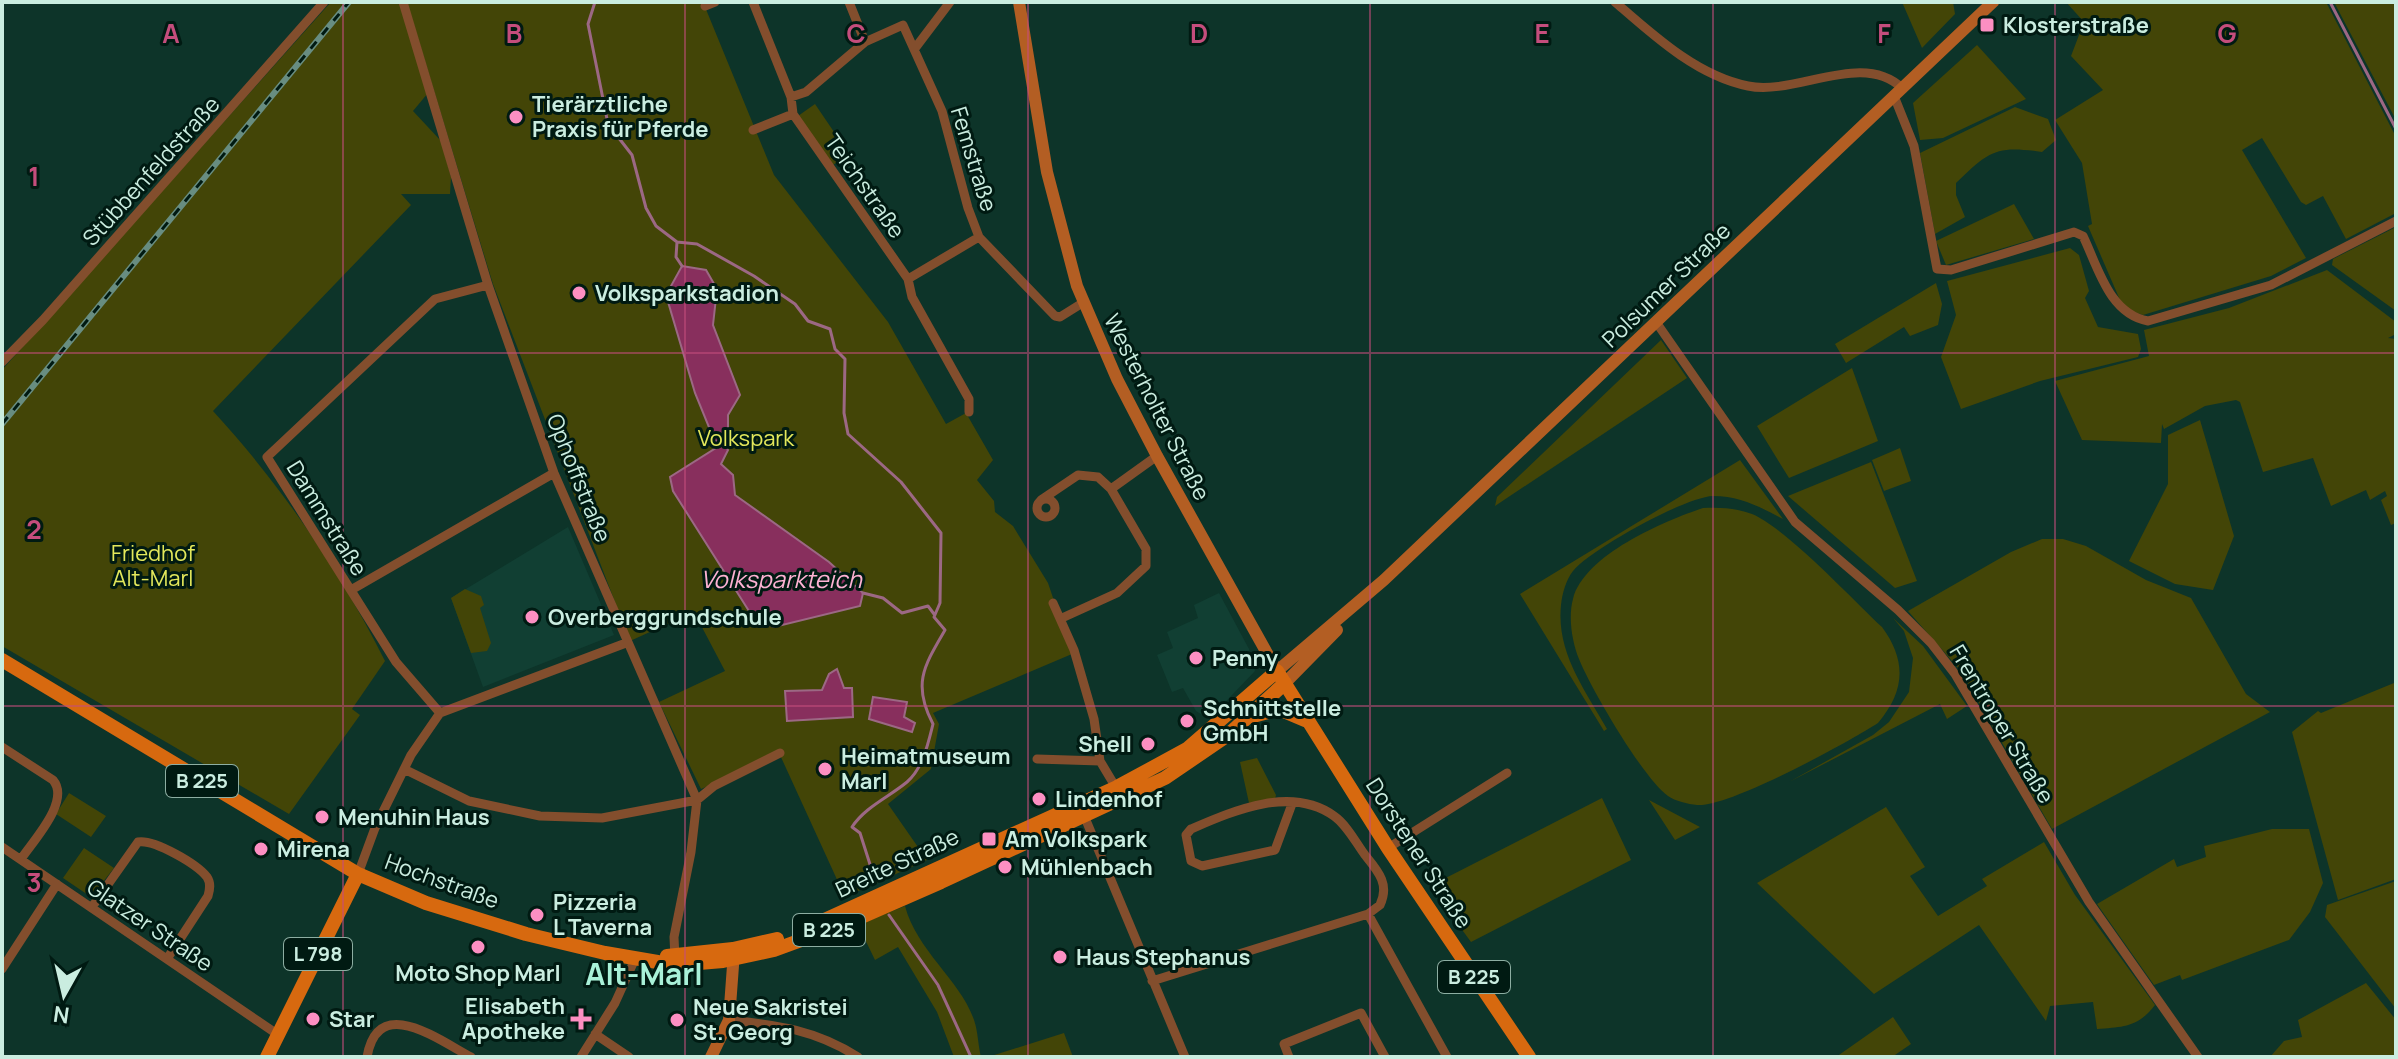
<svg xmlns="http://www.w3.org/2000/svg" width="2398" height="1059" font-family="Manrope,sans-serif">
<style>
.built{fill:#113f33}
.green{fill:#434507}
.water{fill:#882f5d;stroke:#9c6884;stroke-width:2}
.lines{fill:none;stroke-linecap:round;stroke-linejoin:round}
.stream{stroke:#9c6884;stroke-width:3}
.street{stroke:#834e2d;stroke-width:9}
.secondary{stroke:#b35e23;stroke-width:12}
.primary{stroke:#d7690f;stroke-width:14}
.rail-casing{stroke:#688d81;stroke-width:6}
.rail{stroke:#001a12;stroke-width:3;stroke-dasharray:9;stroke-linecap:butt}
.grid{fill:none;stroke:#c44d7c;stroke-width:2;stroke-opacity:0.55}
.poi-dot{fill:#fc8fc2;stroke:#001a12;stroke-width:3}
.labels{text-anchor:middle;stroke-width:6;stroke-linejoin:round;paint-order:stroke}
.shield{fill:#001a12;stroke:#8daea2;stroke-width:2}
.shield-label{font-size:20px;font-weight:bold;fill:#caede0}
.poi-label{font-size:22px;font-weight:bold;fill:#caede0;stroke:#001a12;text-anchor:start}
.street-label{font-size:22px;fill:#caede0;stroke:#001a12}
.park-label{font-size:22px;fill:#e3e85b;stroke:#001a12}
.water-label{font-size:24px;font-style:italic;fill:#fdb2d3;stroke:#001a12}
.district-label{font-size:30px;font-weight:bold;fill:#a8f1d8;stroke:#001a12}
.grid-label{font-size:26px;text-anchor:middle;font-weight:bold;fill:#c44d7c;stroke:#001a12;stroke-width:6;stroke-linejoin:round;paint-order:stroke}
</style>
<rect width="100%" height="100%" fill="#0d3429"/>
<path class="built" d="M568,527L614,635L483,687L451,598Z
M1219,593L1249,649L1255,671L1209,719L1196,711L1183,688L1172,692L1157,655L1173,648L1167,632L1198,618L1194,605Z"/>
<path class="green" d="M331,2H401L428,93L413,111L441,141L451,177L450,194H401L411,205L213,411C281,485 340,571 385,661L352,709L360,715L289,814L2,646V370Z
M407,2H703L774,175L888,322L946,424L966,413L993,460L977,480L994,501L995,512L1013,526L1048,583L1072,654L933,713L939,724L931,769L888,804L927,860L845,897L780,755L701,789L659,702L725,671L694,612L630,641L493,284Z
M1902,2H1953L1955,14L1922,48Z
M2066,2H2326L2396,137V213L2346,239L2323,196L2306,205L2301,202L2262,138L2242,150L2306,258L2271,276L2143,315L2129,310L2120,300L2088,226L2092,224L2082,163L2055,120L2103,90L2071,56L2084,22Z
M2334,2H2396V120Z
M1977,45L2026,99L1943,138L1920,140L1913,103Z
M815,104L849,154L833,165L798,116Z
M2015,107L2048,119L2056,140L2042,152C1996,145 1989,151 1956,183V195L1965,217L1935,234L1920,153Z
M2014,204L2034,239L1946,265L1936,241Z
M2396,227V311L2332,265L2333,259Z
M2070,248L2079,255L2089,291L2085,298L2098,327L2138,334L2141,349L2138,357L2040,381L1961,409L1941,357L1956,315L1947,281Z
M2327,270L2396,322V334L2388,338L2396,339V523L2391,525L2381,500L2387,496L2385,491L2370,500L2366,490L2331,506L2313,458L2263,472L2240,402L2236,400L2205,406L2164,429L2162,424L2161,443L2082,440L2055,381L2149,356L2144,330L2229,308Z
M1936,283L1942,304L1938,325L1910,336L1904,327L1846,363L1835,344Z
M1661,340L1687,378L1495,506L1497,497Z
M1852,368L1878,441L1789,478L1757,426Z
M2200,420L2234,536L2213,590L2175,584L2129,561L2168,484V435Z
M1900,448L1911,481L1884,491L1872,460Z
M1740,460L1783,519C1760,507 1740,496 1713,496C1685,497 1591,549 1573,571C1566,580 1562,594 1561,605C1556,652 1585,690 1607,729L1604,731L1520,594Z
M1871,462L1917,581L1895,588L1788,496Z
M1703,508C1720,507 1736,508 1752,514C1786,528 1852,599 1882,627C1907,661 1905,691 1878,723C1847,743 1728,808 1697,805C1688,804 1675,801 1668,796C1643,778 1591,689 1579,659C1572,642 1568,617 1573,599C1584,555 1664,521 1703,508Z
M2042,539H2063L2086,546L2146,580L2191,598L2246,694L2270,712L2052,829L1960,670L1908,611L2011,552Z
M465,589L481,596L484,605L480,608L491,643L487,651L471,653L451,598Z
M1893,618L1923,646L1967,706L1947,719L1940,704L1789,782L1873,735L1889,722L1909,692L1913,658L1904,631Z
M2394,683L2396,879L2338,900L2292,732L2318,711L2321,713Z
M1257,758L1276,795L1275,799L1249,803L1240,762Z
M69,793L106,816L91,837L56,814Z
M1602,798L1631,860L1471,942L1430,886Z
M1649,800L1700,827L1675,840Z
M1886,807L1925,867L1910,876L1938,916L1987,886L1982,879L2044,842L2075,895L2155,1005C2138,1027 2124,1027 2097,1029L2093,1002L2050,1006L2046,1021L1979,925L1874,994L1757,883Z
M2272,829H2309L2323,883L2310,912L2289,940L2182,980L2180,975L2154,985L2097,904L2174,859L2177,867L2206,857L2204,846Z
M84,848L114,868L91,897L63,878Z
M2396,881V1009L2325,917L2327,905Z
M905,906C917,951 961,981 974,1020C978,1031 978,1045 981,1057H954L937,1012L898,947L875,960L858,925Z
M2366,983L2396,1020V1057H2270L2284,1041L2302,1037L2298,1020Z
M1893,1017L1911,1044L1892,1057H1836Z
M1064,1033L1073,1057H988Z"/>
<path class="water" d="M682,266L706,270L717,289L713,325L740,395L728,415V437L715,442L695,393L666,295Z
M724,443L728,450L721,464L733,475L735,495L829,562L863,593L860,606L774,627L754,619L673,491L670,477Z
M837,669L844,688H852L853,717L787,721L785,691L822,690L829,674Z
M873,697L907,702L904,717L915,723L912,732L869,719Z"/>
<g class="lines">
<path class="stream" d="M595,2L588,24L608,124L632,155L646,208L656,226L677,242L697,244L754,276L795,304L808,321L830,329L835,349L845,359L844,413L848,434L901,482L941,533L940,603L934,617L945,630C924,666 912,684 933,724C928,744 923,768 907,782C889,797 865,807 852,827L860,833L875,880
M2330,2L2396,129
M677,242L676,257L682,266
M719,440L721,445
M863,593L883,598L902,613L928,606L934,614
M889,915L938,985L971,1057"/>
<path class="street" d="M403,2L488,285L554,473L697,800L691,852L674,937L675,959
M753,2L791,97L793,114L908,279
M1615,2C1653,35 1697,76 1748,86C1796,96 1862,50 1902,88
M705,6L715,2
M865,42L903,25L942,111L968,208L979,237L1055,316L1060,317L1084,302
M916,47L950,2
M1894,96L1914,146L1937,269L1951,270L2074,232L2083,236C2098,267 2109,314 2148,321L2271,285L2396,221
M791,97L806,92L865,42L849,2
M753,130L793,114
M1656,322L1795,522L1898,610L1931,643L1955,674L2089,902L2198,1057
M2,362L43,320L324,2
M969,412V399L912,297L908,279L979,237
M1037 508a9 9 0 1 1 18 0a9 9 0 1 1-18 0Z
M1041,500L1078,475L1098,477L1111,489
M351,590L554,473
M1053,603L1074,650L1094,719L1100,761L1118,791
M1062,618L1117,593L1146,566V549L1111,489L1157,456
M440,713L396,662L267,457L435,299L488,285
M2,747L53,780C71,801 33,841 21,859
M1037,759L1100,761
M404,769L469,801L540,816L602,818L697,800L714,786L780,753
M1083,813L1185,1057
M2,847L277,1034
M1388,848L1507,773
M358,874L375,828L411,755L440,713L626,643
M92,907L138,842C154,839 197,864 207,877C211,883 210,889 208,896L167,959
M1368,914L1447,1057
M2,969L57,884
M1152,981L1368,914L1380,905C1390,884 1378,871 1365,855C1356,843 1347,825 1334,816C1291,785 1233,811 1191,829L1186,835L1191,861L1202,866L1275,850L1292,804
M729,1020C778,1025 816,1030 858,1057
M595,1034L629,1057
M367,1057C378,994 437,1039 471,1057
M581,1057L615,1003L635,959
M1289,1057L1284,1044L1361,1013L1385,1057"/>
<path class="secondary" d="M1019,2L1047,172L1077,286L1117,379L1157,456L1277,671L1384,580L1993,2
M1285,683L1337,630
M711,1057L729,1020L734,952"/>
<path class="primary" d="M2,660L358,874L426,903L526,934L605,953L675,965L723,961L774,950L845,924L941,882L1165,778L1228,735L1285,683
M1253,716L1279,709L1305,720
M800,931L1117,787L1187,749L1277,671L1388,848L1529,1057
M667,956L733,949L777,939
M267,1057L358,874"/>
<g class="rail-casing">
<path id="rail" d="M2,424L349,2"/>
</g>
<use href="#rail" class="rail"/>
</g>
<path class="grid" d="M343,2V1057M685,2V1057M1028,2V1057M1370,2V1057M1713,2V1057M2055,2V1057M2,353H2396M2,706H2396"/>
<g class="poi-dot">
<rect x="1979" y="17" width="16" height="16" rx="4"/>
<circle cx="516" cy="117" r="8"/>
<circle cx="579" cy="293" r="8"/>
<circle cx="532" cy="617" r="8"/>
<circle cx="1196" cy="658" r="8"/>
<circle cx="1187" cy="721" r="8"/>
<circle cx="1148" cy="744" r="8"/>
<circle cx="825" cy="769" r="8"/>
<circle cx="1039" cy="799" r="8"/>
<circle cx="322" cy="817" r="8"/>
<rect x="981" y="831" width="16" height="16" rx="4"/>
<circle cx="261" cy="849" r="8"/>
<circle cx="1005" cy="867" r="8"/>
<circle cx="537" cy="915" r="8"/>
<circle cx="478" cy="947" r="8"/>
<circle cx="1060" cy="957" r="8"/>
<circle cx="313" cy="1019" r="8"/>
<path d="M577 1007h8v8h8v8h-8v8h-8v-8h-8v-8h8z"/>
<circle cx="677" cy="1020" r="8"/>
</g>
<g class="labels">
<g class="shield">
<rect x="166" y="765" width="72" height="32" rx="6"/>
<rect x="793" y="914" width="72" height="32" rx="6"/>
<rect x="284" y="938" width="68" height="32" rx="6"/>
<rect x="1438" y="961" width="72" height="32" rx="6"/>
</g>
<g class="shield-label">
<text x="202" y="788">B 225</text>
<text x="829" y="937">B 225</text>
<text x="318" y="961">L 798</text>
<text x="1474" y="984">B 225</text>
</g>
<g class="poi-label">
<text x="2003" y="33">Klosterstraße</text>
<text x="532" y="112">Tierärztliche<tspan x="532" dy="25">Praxis für Pferde</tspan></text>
<text x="595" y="301">Volksparkstadion</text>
<text x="548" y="625">Overberggrundschule</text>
<text x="1212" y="666">Penny</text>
<text x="1203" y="716">Schnittstelle<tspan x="1203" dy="25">GmbH</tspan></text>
<text x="1132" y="752" text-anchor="end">Shell</text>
<text x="841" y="764">Heimatmuseum<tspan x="841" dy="25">Marl</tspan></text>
<text x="1055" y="807">Lindenhof</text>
<text x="338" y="825">Menuhin Haus</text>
<text x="1005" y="847">Am Volkspark</text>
<text x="277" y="857">Mirena</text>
<text x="1021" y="875">Mühlenbach</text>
<text x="553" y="910">Pizzeria<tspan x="553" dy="25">L Taverna</tspan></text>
<text x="1076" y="965">Haus Stephanus</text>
<text x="478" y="981" text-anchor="middle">Moto Shop Marl</text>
<text x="565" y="1014" text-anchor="end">Elisabeth<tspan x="565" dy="25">Apotheke</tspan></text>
<text x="693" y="1015">Neue Sakristei<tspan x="693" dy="25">St. Georg</tspan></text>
<text x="329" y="1027">Star</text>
</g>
<g class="street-label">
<text transform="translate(974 159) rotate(73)" y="8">Femstraße</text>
<text transform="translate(151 171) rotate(-48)" y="8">Stübbenfeldstraße</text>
<text transform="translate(865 186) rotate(55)" y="8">Teichstraße</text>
<text transform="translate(1666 285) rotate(-44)" y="8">Polsumer Straße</text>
<text transform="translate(1157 407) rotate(63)" y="8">Westerholter Straße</text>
<text transform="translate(579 478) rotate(68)" y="8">Ophoffstraße</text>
<text transform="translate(327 518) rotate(58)" y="8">Dammstraße</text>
<text transform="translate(2002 724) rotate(59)" y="8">Frentroper Straße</text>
<text transform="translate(1419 853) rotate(57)" y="8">Dorstener Straße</text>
<text transform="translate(897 863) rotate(-25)" y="8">Breite Straße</text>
<text transform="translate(442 881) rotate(20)" y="8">Hochstraße</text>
<text transform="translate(150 925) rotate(34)" y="8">Glatzer Straße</text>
</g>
<g class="park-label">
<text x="746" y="446">Volkspark</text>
<text x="153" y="561">Friedhof<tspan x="153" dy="25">Alt-Marl</tspan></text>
</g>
<g class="water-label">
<text x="781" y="588">Volksparkteich</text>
</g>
<g class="district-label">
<text x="644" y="985">Alt-Marl</text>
</g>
</g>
<g class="grid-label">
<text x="171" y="43">A</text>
<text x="514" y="43">B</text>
<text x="856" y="43">C</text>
<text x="1199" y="43">D</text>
<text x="1542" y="43">E</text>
<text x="1884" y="43">F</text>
<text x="2227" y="43">G</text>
<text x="34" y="186">1</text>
<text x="34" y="539">2</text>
<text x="34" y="892">3</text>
</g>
<rect width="2398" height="1059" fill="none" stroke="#caede0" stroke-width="8"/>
<g transform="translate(64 995) rotate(188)" stroke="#001a12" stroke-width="6" paint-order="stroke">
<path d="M0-6L14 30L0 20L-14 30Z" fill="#caede0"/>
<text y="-12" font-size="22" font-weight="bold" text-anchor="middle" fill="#caede0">N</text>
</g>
</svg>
